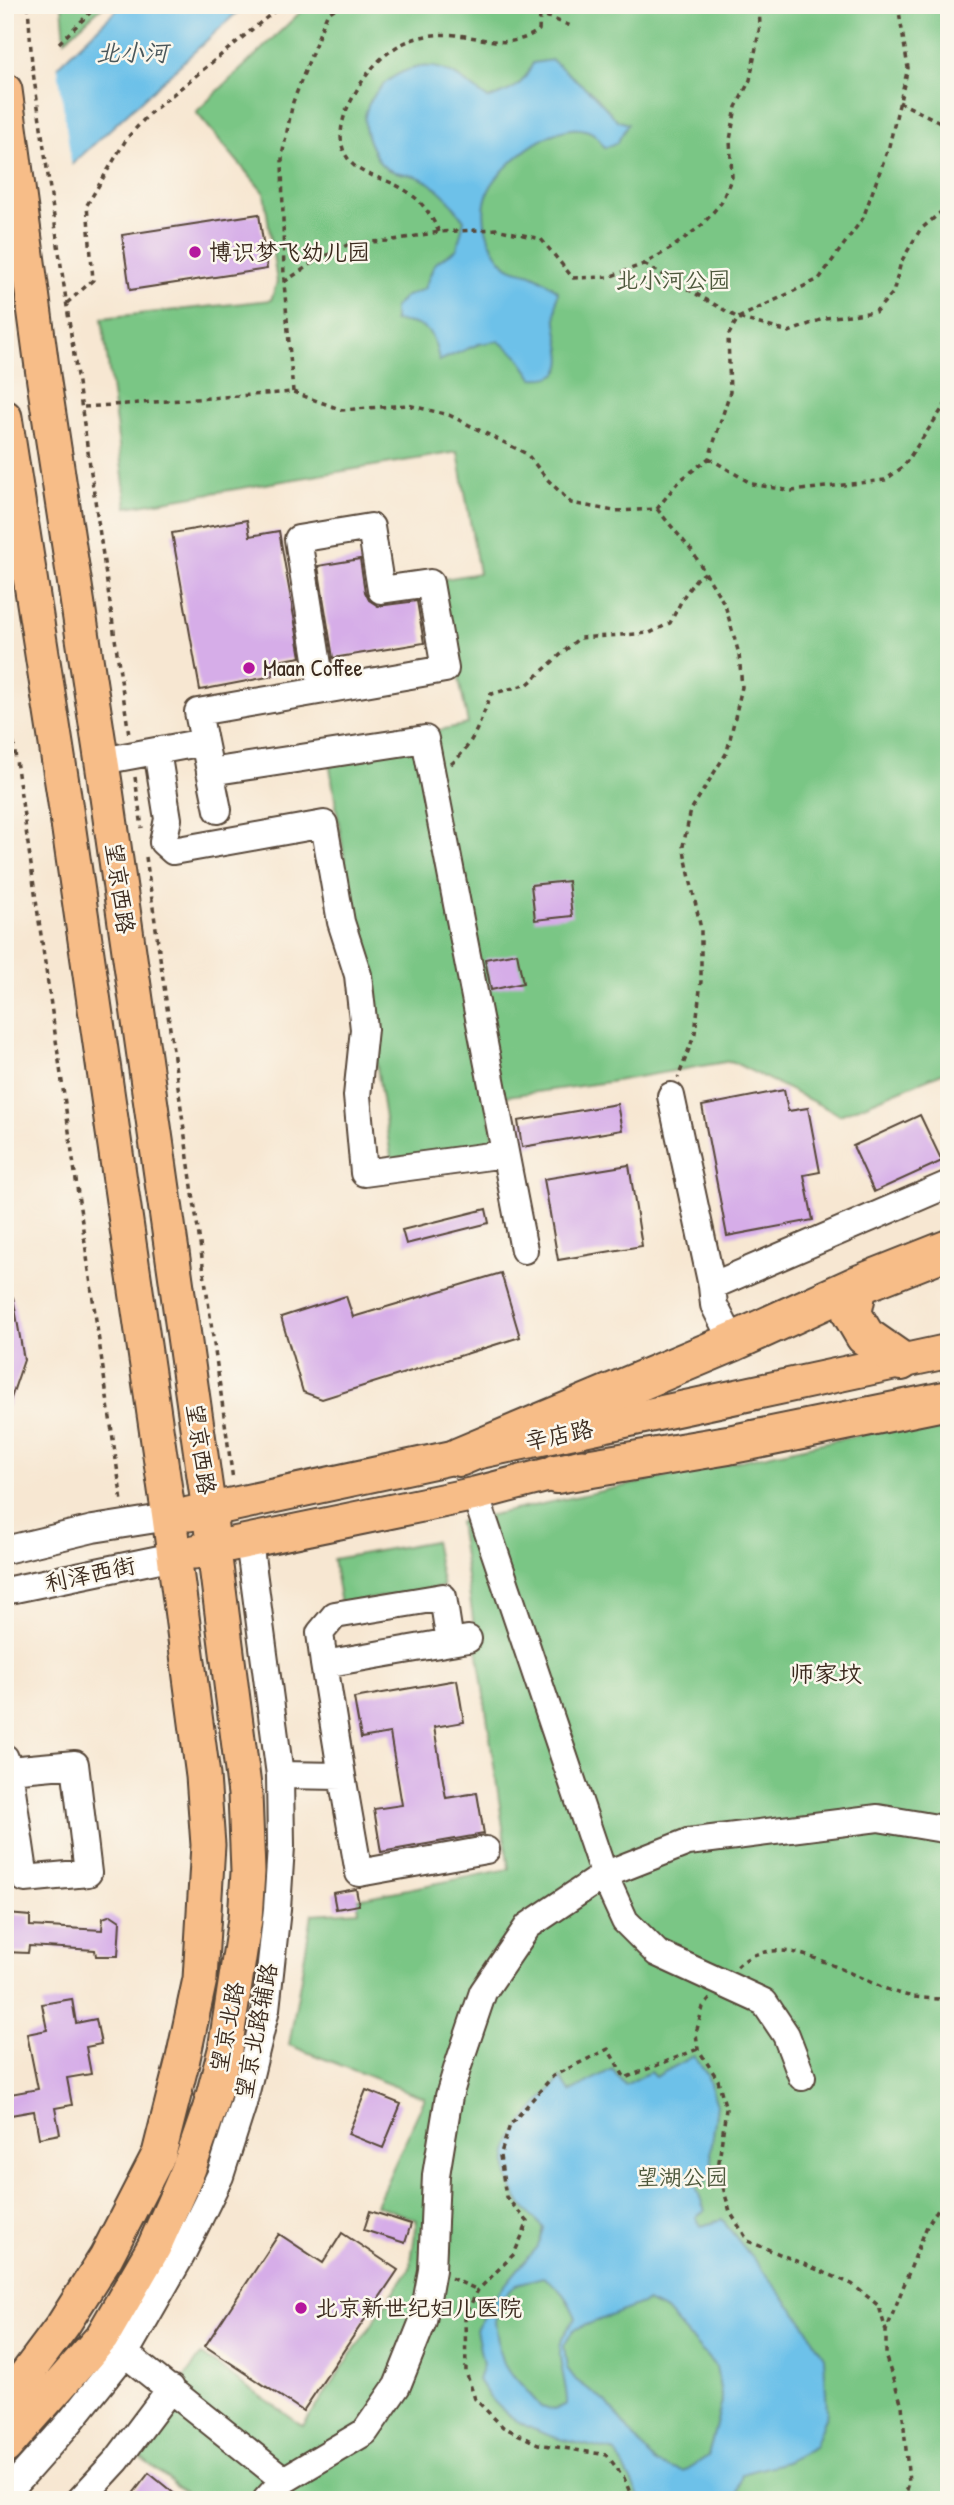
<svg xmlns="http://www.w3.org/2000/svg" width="954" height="2505" font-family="'Patrick Hand','LXGW WenKai TC',sans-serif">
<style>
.green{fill:#7ac685;stroke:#5a7852;stroke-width:2}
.water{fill:#6dc1e9;stroke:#547684;stroke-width:2;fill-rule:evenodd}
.pier{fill:#f7e7d2}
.building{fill:#d6ade8}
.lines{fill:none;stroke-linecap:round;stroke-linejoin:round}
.minor-casing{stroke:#574639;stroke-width:30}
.major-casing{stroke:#574639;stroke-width:37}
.highway-casing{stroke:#574639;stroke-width:42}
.path{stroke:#574639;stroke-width:3.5;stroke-dasharray:5 5;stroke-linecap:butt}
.minor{stroke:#fff;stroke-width:26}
.major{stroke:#f7bd88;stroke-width:33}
.highway{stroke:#f7bd88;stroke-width:38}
.poi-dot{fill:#b5179e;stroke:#fbf7ec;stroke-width:2.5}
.labels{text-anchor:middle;stroke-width:5;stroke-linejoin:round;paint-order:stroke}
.poi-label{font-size:23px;fill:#3b2a1e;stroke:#fbf7ec;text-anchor:start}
.park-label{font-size:23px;fill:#4e593d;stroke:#fbf7ec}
.street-label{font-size:23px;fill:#3b2a1e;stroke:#fbf7ec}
.water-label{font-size:24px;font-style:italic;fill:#4a575b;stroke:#fbf7ec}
.neighbourhood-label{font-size:24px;fill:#3b2a1e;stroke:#fbf7ec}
</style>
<rect width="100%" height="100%" fill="#fbf7ec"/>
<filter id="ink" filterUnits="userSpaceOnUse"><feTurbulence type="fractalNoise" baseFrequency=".0143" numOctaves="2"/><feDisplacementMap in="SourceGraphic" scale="14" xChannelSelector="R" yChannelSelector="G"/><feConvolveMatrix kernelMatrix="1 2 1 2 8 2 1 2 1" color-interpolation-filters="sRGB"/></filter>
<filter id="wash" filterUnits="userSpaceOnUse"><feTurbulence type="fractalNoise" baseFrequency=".00686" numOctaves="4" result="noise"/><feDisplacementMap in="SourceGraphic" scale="28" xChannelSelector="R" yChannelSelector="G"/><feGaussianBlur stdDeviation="1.57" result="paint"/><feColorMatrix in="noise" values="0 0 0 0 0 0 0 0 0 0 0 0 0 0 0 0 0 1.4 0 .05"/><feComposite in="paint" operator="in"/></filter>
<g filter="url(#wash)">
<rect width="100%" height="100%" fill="#f7e7d2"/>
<path class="green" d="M62,5H104L65,40Z
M308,5H949V1070L840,1115L731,1061L609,1082L486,1099L496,1148L392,1163L328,754L468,724L439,580L479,573L458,452L127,507L102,318L271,300L277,282L264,193L196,112Z
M909,1424L949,1427V2500H195L131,2450L201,2355L303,2426L410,2268L417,2220L376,2205L425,2098L289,2045L312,1914L359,1911L357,1899L509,1869L459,1522Z
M434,1541L443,1587L341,1604L333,1559Z"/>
<path class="water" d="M122,5H245L5,226V116Z
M552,60L593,94L617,120L628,124L617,143L604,148C602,144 598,137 595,135C564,111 502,163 489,190C478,215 487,246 506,265C512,271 523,271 531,274C540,277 550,285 558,291C557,300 555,310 556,320C557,345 578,382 533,378L517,355L498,341L479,344L439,361C434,330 426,323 394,321V308L404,297L424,289L435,263L457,249L464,220C452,203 438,185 418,177C407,173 391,174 382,165C379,162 376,156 374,152C368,141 363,128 365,116C370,86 408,60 438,68C456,73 473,88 488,99C513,89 521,89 533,63Z
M694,2056L707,2075L717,2105L711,2151L713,2177L696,2186L705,2211L696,2217L701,2226L722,2220L802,2320L824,2357L827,2412L814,2447L786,2462L742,2474L736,2500H641L616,2452C559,2438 511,2435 478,2380L483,2365L476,2330L499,2292L539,2244L544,2228C537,2220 527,2213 521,2204C483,2149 528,2118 561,2078L570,2092L612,2069L625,2085L650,2072L655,2077ZM543,2277C560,2287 568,2299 576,2318C572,2324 566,2330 563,2337C554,2356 568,2383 567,2404L554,2410L541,2407L503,2364L499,2350L495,2321L502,2298L517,2284ZM647,2302L666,2311L716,2367L722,2401L708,2456L683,2472L655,2463L606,2402L576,2380L567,2368L564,2346L573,2330Z"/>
<path class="pier" d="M57,62L72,168L5,230V111Z"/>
<g id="blocks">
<path class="building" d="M259,214L267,269L130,290L122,235Z
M247,520L250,536L279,531L301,657L271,662L273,676L200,690L172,533Z
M360,559L365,592L369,600L378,606L417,601L424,643L333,658L318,566Z
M568,881L572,916L535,920L531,885Z
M517,953L523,983L491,990L485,959Z
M784,1090L788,1111L808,1108L820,1172L804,1175L813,1220L727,1236L702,1106Z
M617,1104L622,1130L522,1147L518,1121Z
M920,1115L942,1161L874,1192L853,1146Z
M629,1165L642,1246L558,1260L544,1179Z
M486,1209L489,1223L406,1244L402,1230Z
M501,1273L520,1337L322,1399L303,1392L281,1317L346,1296L353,1317Z
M13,1297L24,1360L8,1407H5V1298Z
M457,1680L464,1722L434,1727L446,1798L477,1793L484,1834L381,1852L374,1809L402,1805L390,1733L361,1738L354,1698Z
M356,1889L359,1905L336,1909L333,1893Z
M7,1914L30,1916V1926L102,1930L103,1918L111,1915L120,1921L118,1956H96L95,1950L29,1946L28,1953L5,1952Z
M72,1999L76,2023L96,2019L101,2044L86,2047L91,2074L67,2078L72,2105L55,2108L60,2134L39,2138L34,2111L5,2116V2095L38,2089L27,2034L47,2030L42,2004Z
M366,2090L401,2104L383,2148L348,2134Z
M370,2211L411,2224L405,2243L364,2230Z
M342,2233L398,2270L303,2411L205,2346L279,2234L323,2263Z
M149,2473L182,2500H128Z"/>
</g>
</g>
<g filter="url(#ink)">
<use href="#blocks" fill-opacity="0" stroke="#574639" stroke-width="2"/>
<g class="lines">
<g class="minor-casing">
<path id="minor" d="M157,751L168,819L163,842L173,851L324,824L341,922L358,975L364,1029L357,1096L364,1173L505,1154
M102,761L204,742
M210,772L425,739L524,1250
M218,810L198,712L445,669L430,583L381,590L371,527L298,539L322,690
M671,1096L712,1286L714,1305L733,1342
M712,1286L949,1184
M475,1494L604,1875L625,1921L657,1953L764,2002L786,2035L802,2077
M5,1550L93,1529L169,1517
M5,1591L174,1556
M324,1664L320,1633L335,1615L443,1597L450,1642
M5,1758L9,1770L25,1879L88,1873L75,1764L9,1770
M280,1775L342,1776L359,1873L486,1850
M342,1776L324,1664L468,1639
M113,2344L284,2480
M5,2495L69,2423L126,2352L181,2256L220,2176L243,2104L266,2009L277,1909L281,1846L280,1775L249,1541
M80,2500L117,2460L171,2388
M266,2500L284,2480L365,2432L397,2386L423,2321L432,2270L436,2175L449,2096L458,2066L483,1992L528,1926L604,1875L688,1842L878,1818L949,1830"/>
</g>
<g class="major-casing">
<path id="major" d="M5,90L44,382L105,783L209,1511L245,1794L248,1872L245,1919L225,2050L210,2107L189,2168L154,2247L102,2337L5,2447
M5,417L63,789L169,1517L203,1776L208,1845L200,1979L182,2063L159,2154L106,2257L63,2325L5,2403
M189,1514L949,1351
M194,1552L475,1494L582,1466"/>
</g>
<g class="highway-casing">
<path id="highway" d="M858,1285L852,1314L865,1336L901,1361
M459,1457L733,1342L858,1285L949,1249
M556,1474L728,1445L949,1400"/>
</g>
<path class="path" d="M28,5L32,65L129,735
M530,5L540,14L571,26
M59,43L98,5
M899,102L940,122L949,143
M439,232C427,206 414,192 387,181C371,175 356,172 347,157C336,141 342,116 351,101C373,57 404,30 457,35C490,39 509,50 539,30L540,14
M644,264L738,318L789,332L825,318L875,312L893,293L901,262L920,230L949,205
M284,282L314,262L351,243L388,241L439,232L496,229L541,239L573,278L609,277L644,264L670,249L702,225L721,203L732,177L730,140L736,107L750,80L760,26L759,5
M67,303L93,280L87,205L127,138L149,114L282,5
M293,392L284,282L282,156L293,102L327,14L340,5
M84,407L293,392L342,410L408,405L449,415L527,454L547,479L571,503L614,511L657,509L678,482L709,458L730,392L728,336L738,318L819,279L863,218L889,146L908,68L898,5
M709,458L752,484L792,491L885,480L903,467L949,399
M657,509L692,551L725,605L739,654L742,687L727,752L691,810L683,846L701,929V981L695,1033L678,1078
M5,683L122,1502
M451,764C473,746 481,720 491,694L528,684L579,638L650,633L670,623L684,596L696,579L705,573
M135,777L142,828
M146,857L233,1480
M737,1967C781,1922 857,1984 905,1995C919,1999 935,1998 949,2000
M710,1999L703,2007L696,2033L698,2049L718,2080L726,2109L718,2169L730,2212L748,2241L852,2284L879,2306L886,2331
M451,2278L478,2290
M633,2500L624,2478L607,2455L538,2444L503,2427L475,2399L466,2372L465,2316L478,2290L514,2254L528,2222L506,2197L500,2156L510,2125L553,2076L608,2049L625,2078L698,2049
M904,2500L909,2483L902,2405L886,2358V2331L927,2226L949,2192"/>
<use href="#minor" class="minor"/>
<use href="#major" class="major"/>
<use href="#highway" class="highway"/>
</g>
</g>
<g class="poi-dot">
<circle cx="195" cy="252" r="7"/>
<circle cx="249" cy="668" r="7"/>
<circle cx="301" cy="2308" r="7"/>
</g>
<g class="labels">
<g class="poi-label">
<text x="209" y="260">博识梦飞幼儿园</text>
<text x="263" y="676">Maan Coffee</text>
<text x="315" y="2316">北京新世纪妇儿医院</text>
</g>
<g class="park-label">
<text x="673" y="288">北小河公园</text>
<text x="682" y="2185">望湖公园</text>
</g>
<g class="street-label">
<text transform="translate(120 888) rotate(82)" y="8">望京西路</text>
<text transform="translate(559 1435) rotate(-12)" y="8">辛店路</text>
<text transform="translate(201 1449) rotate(82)" y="8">望京西路</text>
<text transform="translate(90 1574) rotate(-12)" y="8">利泽西街</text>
<text transform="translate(227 2027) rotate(-79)" y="8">望京北路</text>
<text transform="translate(256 2031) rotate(-79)" y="8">望京北路辅路</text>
</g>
<g class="water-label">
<text x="132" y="61">北小河</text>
</g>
<g class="neighbourhood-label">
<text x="826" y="1682">师家坟</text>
</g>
</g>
<rect width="954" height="2505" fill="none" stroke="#fbf7ec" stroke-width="28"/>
</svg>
